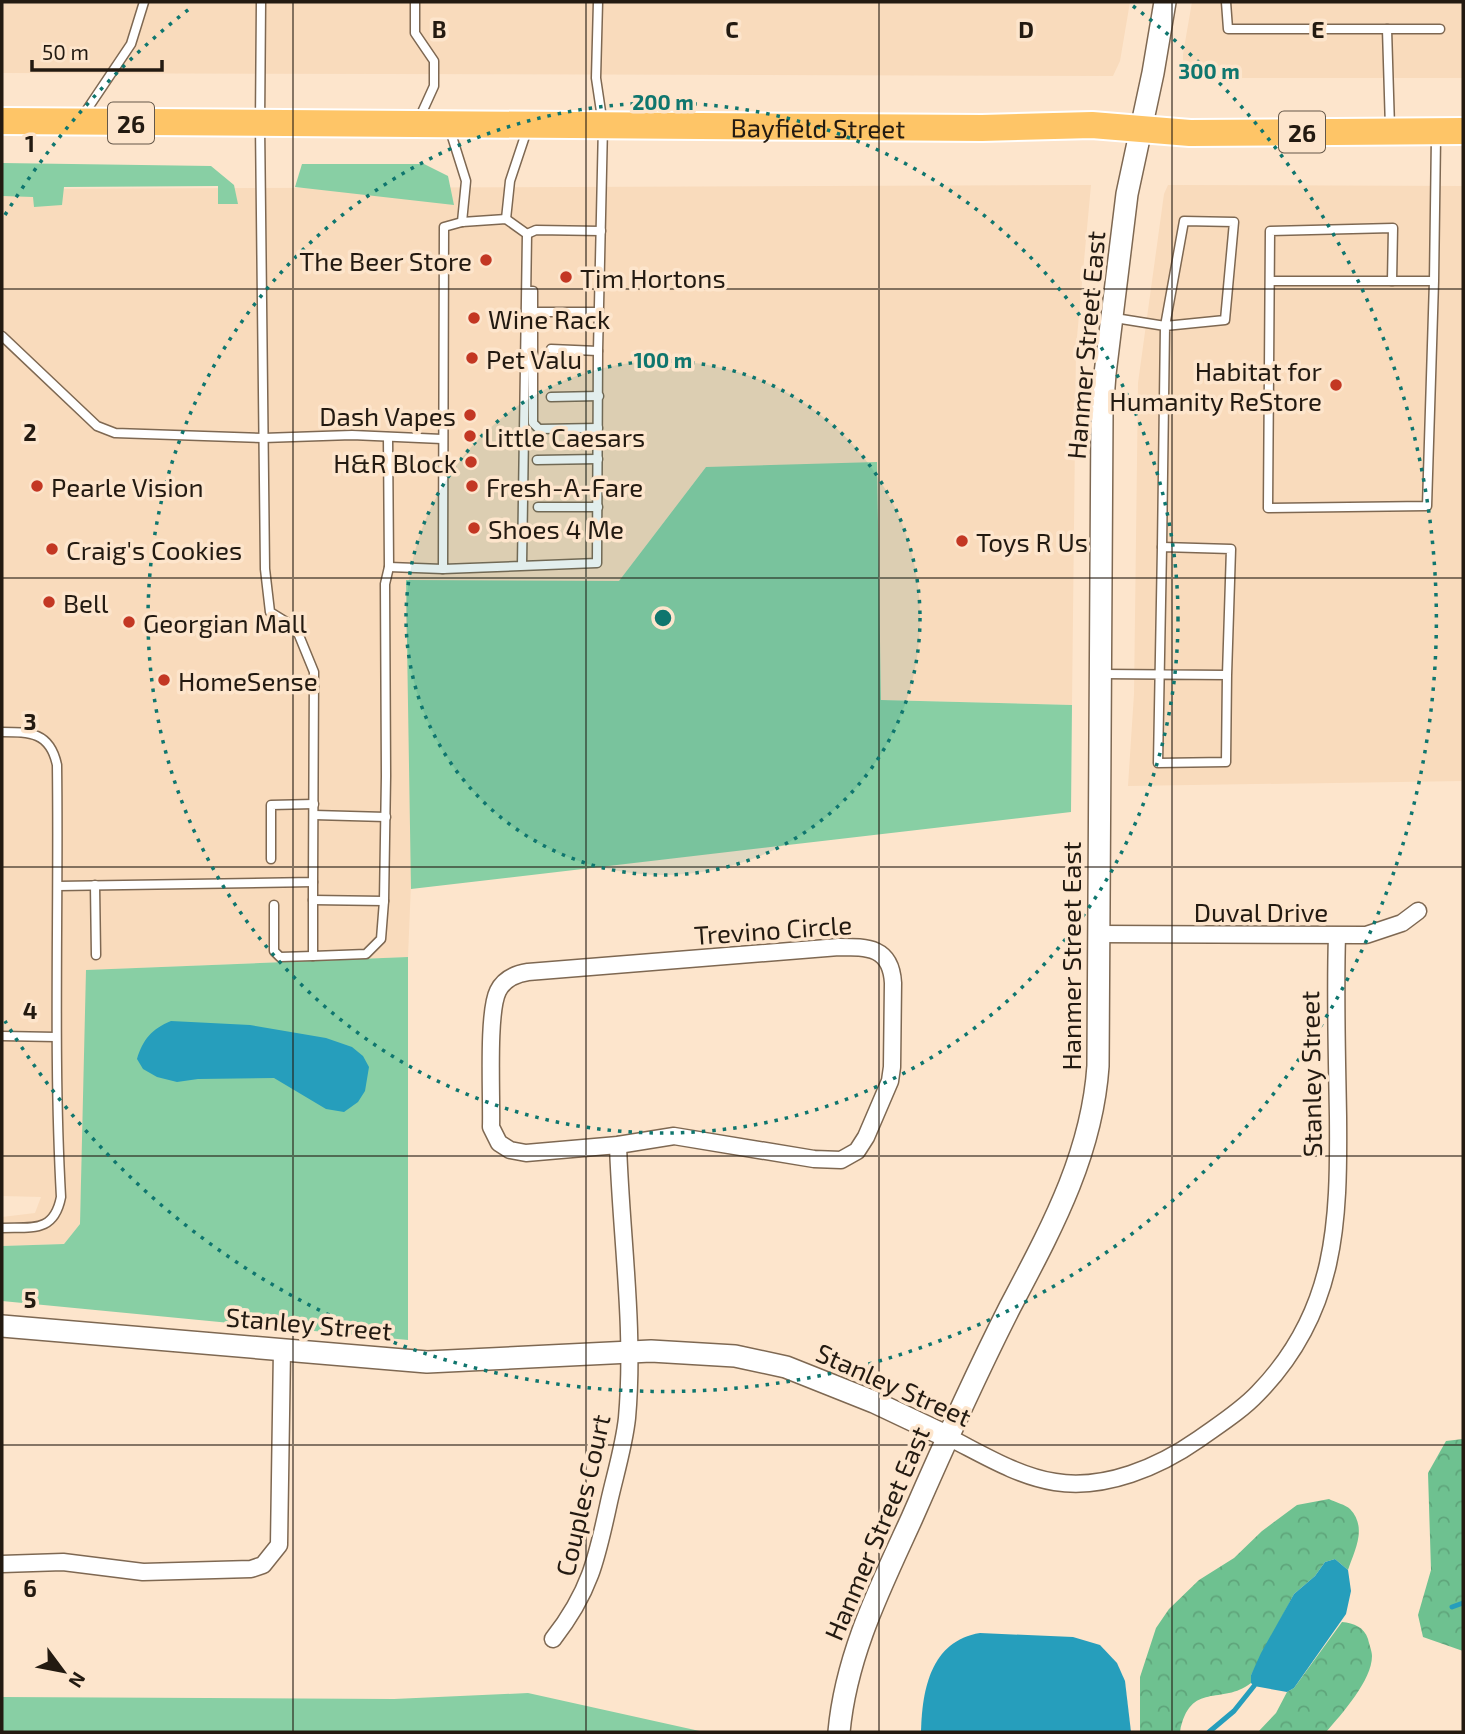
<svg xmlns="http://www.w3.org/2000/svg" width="1465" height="1734" font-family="'Exo 2',sans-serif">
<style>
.built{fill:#f9dbbc}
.green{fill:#88cfa4}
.forest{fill:url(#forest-crowns)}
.water{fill:#269ebc}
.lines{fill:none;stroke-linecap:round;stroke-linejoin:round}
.stream{stroke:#269ebc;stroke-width:5}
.service-casing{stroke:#7e6852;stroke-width:11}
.minor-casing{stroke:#7e6852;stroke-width:19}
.tertiary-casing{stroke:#7e6852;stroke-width:24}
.primary-casing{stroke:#fff;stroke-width:30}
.service{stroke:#fff;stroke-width:8}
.minor{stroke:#fff;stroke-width:16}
.tertiary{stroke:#fff;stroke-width:21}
.primary{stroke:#fec567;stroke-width:26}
.grid{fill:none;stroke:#231a11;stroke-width:2;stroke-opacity:0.55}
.ring{fill:none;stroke:#0f766e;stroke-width:3.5;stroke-dasharray:3.5 7}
.poi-dot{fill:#c33723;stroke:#fde5cc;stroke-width:2.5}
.labels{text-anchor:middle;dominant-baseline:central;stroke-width:7;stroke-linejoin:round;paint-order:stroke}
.shield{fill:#fde5cc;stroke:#645749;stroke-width:2}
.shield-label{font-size:24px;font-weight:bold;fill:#231a11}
.street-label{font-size:26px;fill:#231a11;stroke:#fde5cc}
.poi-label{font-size:26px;fill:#231a11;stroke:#fde5cc;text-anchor:start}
.grid-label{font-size:23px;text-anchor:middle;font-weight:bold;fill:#231a11;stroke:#fde5cc;stroke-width:7;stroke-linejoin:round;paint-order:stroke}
.centre{fill:#0f766e;stroke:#fde5cc;stroke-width:3.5}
.ring-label{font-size:21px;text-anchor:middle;font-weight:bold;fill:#0f766e;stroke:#fde5cc;stroke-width:7;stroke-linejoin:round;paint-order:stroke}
</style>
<defs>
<pattern id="forest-crowns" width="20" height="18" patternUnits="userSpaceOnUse" patternTransform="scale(1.75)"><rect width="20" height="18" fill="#6ec190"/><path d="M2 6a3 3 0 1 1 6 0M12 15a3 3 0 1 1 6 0" fill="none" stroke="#5fa57b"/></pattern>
</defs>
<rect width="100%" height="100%" fill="#fde5cc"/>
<g class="built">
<path d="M2,2H1130L1120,61L1113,76L2,73Z"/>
<path d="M1192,2H1463V78H1188L1183,67V54Z"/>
<path d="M1091,185L1076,348L1072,705L881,700L877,463L706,467L619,581L423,593L408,957L87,970L80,1224L64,1244L2,1246V1217L35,1213L41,1197L2,1196V189Z"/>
<path d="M1168,185L1463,186V781L1128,786L1134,694L1138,383L1164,194Z"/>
</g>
<g class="green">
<path d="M2,163L211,166L234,185L238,204H218V186L64,187L62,205L34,207L33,197L2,196Z"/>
<path d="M302,164H424L448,176L454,205L295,187Z"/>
<path d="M877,462L881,700L1072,705L1071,812L411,889L406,580L619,581L706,467Z"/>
<path d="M408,957V1340L2,1301V1246L64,1244L80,1224L86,970Z"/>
<path d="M528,1693L704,1732H2V1697L394,1699Z"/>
</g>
<g class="forest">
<path d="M1463,1439V1651L1423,1637L1418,1615L1431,1570L1428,1473L1446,1441Z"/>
<path d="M1329,1499C1335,1502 1346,1505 1350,1509C1368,1528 1354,1551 1348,1570L1335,1559L1325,1562L1315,1576L1294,1594L1251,1675V1683C1222,1706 1190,1680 1180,1732H1140V1677L1156,1628L1169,1609L1199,1580L1234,1558L1262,1531L1297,1505Z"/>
<path d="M1342,1622C1354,1623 1364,1627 1368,1639C1369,1644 1372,1651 1372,1656C1372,1680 1342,1714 1326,1732H1258L1276,1713L1287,1692L1294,1688Z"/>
</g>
<g class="water">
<path d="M171,1021L250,1025L326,1038L352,1047L363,1056L369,1067L365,1091L358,1102L344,1112L326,1109L274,1078L198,1079L177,1082L157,1077L143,1069L137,1059C143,1039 152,1029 171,1021Z"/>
<path d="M1335,1559L1348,1570L1351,1591L1346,1614L1294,1688L1287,1692L1254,1686L1251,1683V1675L1261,1653L1294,1594L1315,1576L1325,1562Z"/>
<path d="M980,1633L1073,1637L1100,1645L1117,1663L1125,1681L1131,1732H921C922,1689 931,1641 980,1633Z"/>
</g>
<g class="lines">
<g class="stream">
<path d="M1452,1607L1463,1603"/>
<path d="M1209,1732L1234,1711L1254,1686"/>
</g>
<g class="service-casing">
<g id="service">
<path d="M415,2V33L434,61V86L419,119"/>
<path d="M1226,2L1228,29H1440"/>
<path d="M1387,29L1390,128"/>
<path d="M82,117L131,44L144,2"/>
<path d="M449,127L466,181L462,222"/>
<path d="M506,219L510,181L527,130"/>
<path d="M527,234L536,230L601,231"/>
<path d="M1271,281H1392"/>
<path d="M1434,281H1392L1393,228L1270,231L1268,508L1427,506L1434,281L1436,137"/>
<path d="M527,291H533V423L539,429L598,428"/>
<path d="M533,312H599"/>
<path d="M1115,318L1165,326L1225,320L1234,222L1184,221L1165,326L1162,547"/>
<path d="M2,336L97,426L115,433L263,438L352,435L442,439"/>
<path d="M551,349L598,351"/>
<path d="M551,397L599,396"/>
<path d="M537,460L598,459"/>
<path d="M538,507H598"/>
<path d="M522,565L527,234L506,219L462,222L444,227L443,569L597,563L598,351L603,125L596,78L598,2"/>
<path d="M389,567L443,569"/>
<path d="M1102,674L1227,675L1226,762L1158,763L1162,547L1231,549L1227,675"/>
<path d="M2,732C30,732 50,732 57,765C59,909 53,1053 61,1197C54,1233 32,1227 2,1228"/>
<path d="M314,815L386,817"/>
<path d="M271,859V805L314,804"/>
<path d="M313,882V956L366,954L381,939L384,901L386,776L385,584L389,567L388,437"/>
<path d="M95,885L96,955"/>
<path d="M58,886L313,882L314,672L296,628L270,612L265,569L260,124L261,2"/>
<path d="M313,900L384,901"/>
<path d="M274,905V951L280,957L313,956"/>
<path d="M2,1036L56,1037"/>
</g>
</g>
<g class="minor-casing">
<g id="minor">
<path d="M1098,934L1366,935L1402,923L1418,911"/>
<path d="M839,947C868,947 891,947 893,983L892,1067L890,1081L866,1137L857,1151L841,1160L814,1159L674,1136L618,1145L526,1153L510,1150L499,1143L491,1127C492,1098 487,1013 498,991C504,979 515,974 528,972Z"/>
<path d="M948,1437C982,1454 1017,1476 1055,1482C1105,1490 1159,1467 1199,1439C1220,1424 1241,1411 1258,1393C1337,1312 1339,1222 1338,1116C1337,1056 1335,996 1337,936"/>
<path d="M2,1564L63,1562L143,1572L251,1569L263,1565L279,1545L282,1349"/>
<path d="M553,1639C590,1592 597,1558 609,1502C615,1475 624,1446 627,1418C635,1328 621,1236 618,1145"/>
</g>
</g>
<g class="tertiary-casing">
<g id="tertiary">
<path d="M2,1326L427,1362L651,1351L735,1356L786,1367L874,1402L948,1437"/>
<path d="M839,1732C846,1655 880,1588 912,1518C943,1447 975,1376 1010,1307C1051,1229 1092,1155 1098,1066L1102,413L1105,374L1127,194L1153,73L1165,2"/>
</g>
</g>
<g class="primary-casing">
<g id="primary">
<path id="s1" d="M2,121L982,128L1092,125L1190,133L1463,131"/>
</g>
</g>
<use href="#service" class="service"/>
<use href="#minor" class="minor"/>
<use href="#tertiary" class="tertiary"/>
<use href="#primary" class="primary"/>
</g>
<path class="grid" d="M293,2V1732M586,2V1732M879,2V1732M1172,2V1732M2,289H1463M2,578H1463M2,867H1463M2,1156H1463M2,1445H1463"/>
<circle cx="663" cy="618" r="257" fill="#0f766e" fill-opacity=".12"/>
<g class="ring">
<circle cx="663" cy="618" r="257"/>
<circle cx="663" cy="618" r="515"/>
<path d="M5 215A772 772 0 0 1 193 6M1133 6A772 772 0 1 1 5 1021"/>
</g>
<g class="poi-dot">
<circle cx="486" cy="260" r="7"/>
<circle cx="566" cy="277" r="7"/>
<circle cx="474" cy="318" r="7"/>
<circle cx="472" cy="358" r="7"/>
<circle cx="1336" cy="385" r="7"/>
<circle cx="470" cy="415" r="7"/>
<circle cx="470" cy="436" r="7"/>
<circle cx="471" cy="462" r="7"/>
<circle cx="37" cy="486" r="7"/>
<circle cx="472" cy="486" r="7"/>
<circle cx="474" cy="528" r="7"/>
<circle cx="962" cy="541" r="7"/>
<circle cx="52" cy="549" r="7"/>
<circle cx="49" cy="602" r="7"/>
<circle cx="129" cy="622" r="7"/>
<circle cx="164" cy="680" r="7"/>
</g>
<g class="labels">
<g class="shield">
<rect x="108" y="102.5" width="46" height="41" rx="5"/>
<rect x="1279" y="111.5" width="46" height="41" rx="5"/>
</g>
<g class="shield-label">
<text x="131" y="123">26</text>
<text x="1302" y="132">26</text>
</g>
<g class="street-label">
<text stroke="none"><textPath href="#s1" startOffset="816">Bayfield Street</textPath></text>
<text transform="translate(1085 345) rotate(-85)">Hanmer Street East</text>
<text x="1261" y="911">Duval Drive</text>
<text transform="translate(773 929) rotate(-4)">Trevino Circle</text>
<text transform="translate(1070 956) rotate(-90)">Hanmer Street East</text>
<text transform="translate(1310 1074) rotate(-91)">Stanley Street</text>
<text transform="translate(309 1323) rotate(5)">Stanley Street</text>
<text transform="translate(894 1384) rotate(24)">Stanley Street</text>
<text transform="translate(582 1495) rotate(-77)">Couples Court</text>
<text transform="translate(876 1533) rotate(-67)">Hanmer Street East</text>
</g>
<g class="poi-label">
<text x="472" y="260" text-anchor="end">The Beer Store</text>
<text x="580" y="277">Tim Hortons</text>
<text x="488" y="318">Wine Rack</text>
<text x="486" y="358">Pet Valu</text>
<text x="1322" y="370" text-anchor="end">Habitat for<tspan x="1322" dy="30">Humanity ReStore</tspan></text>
<text x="456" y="415" text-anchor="end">Dash Vapes</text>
<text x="484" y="436">Little Caesars</text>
<text x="457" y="462" text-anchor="end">H&amp;R Block</text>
<text x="51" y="486">Pearle Vision</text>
<text x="486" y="486">Fresh-A-Fare</text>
<text x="488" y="528">Shoes 4 Me</text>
<text x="976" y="541">Toys R Us</text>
<text x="66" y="549">Craig's Cookies</text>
<text x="63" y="602">Bell</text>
<text x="143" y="622">Georgian Mall</text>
<text x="178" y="680">HomeSense</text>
</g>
</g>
<g class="grid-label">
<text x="439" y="38">B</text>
<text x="732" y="38">C</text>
<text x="1026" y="38">D</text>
<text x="1318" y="38">E</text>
<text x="30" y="152">1</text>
<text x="30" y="441">2</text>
<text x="30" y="730">3</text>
<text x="30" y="1019">4</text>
<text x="30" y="1308">5</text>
<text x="30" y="1597">6</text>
</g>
<circle cx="663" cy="618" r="10" class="centre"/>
<g class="ring-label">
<text x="1209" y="79">300 m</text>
<text x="663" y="110">200 m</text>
<text x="663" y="368">100 m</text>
</g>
<rect width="1465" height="1734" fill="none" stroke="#231a11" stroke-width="7"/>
<g transform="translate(63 1671) rotate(122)" stroke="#fde5cc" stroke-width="5" paint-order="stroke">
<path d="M0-5L12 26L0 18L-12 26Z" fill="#231a11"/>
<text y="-10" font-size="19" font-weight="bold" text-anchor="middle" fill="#231a11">N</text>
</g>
<path d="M32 60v10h130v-10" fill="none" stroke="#231a11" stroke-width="3.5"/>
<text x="42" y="60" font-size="21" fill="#231a11" stroke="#fde5cc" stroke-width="5" paint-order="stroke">50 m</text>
</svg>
